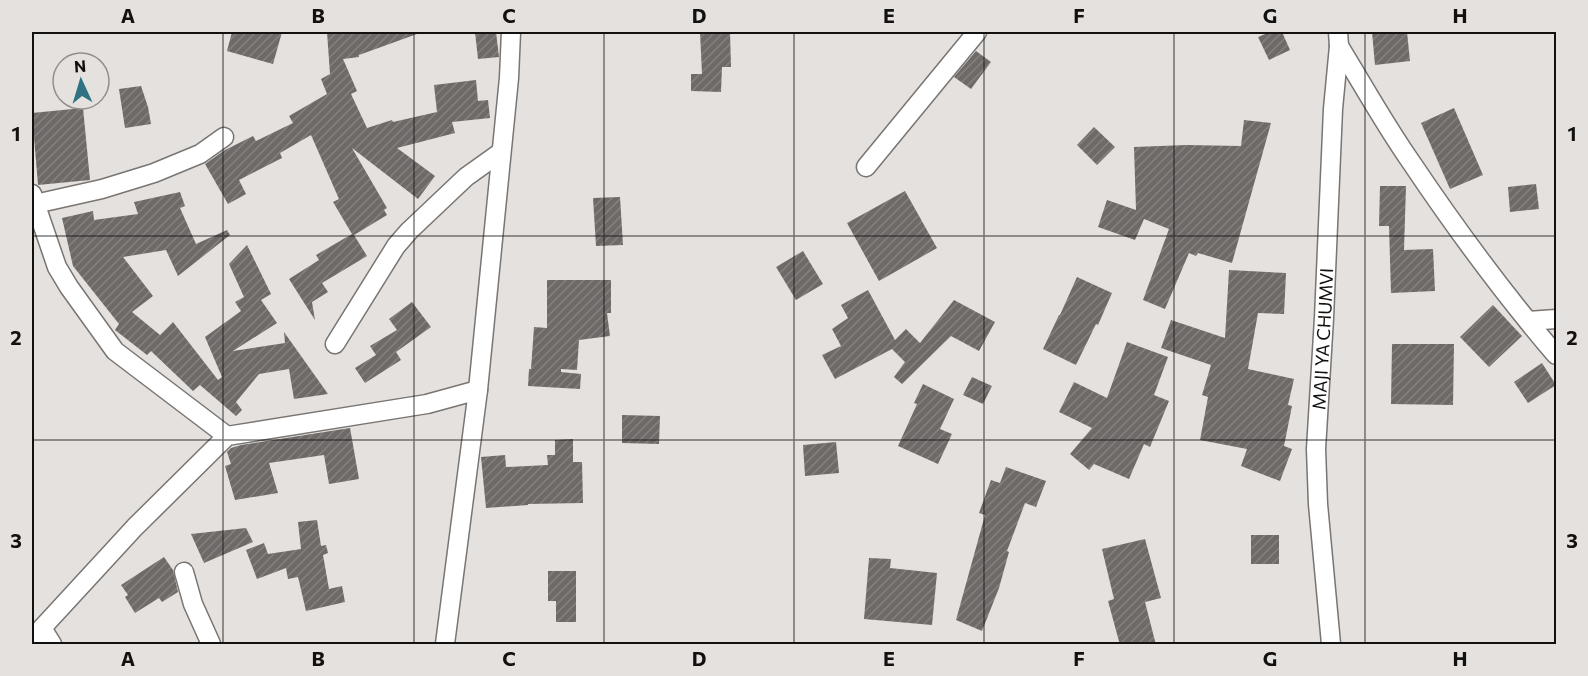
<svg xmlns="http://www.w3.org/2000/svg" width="1588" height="676" font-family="Commissioner,sans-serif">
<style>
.building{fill:url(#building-hatch)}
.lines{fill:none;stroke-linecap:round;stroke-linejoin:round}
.street-casing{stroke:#787572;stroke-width:21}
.street{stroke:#fff;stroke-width:18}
.grid{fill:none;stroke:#121110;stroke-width:1.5;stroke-opacity:0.55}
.labels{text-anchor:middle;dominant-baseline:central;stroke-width:6;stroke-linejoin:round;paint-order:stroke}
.street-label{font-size:18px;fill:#121110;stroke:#e5e1de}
.neatline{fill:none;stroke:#121110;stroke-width:2}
.grid-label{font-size:20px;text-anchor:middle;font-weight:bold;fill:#121110}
</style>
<defs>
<pattern id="building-hatch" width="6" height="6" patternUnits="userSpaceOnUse" patternTransform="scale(1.5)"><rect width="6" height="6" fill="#6e6a68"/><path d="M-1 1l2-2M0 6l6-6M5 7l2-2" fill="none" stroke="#848180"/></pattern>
</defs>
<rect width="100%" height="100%" fill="#e5e1de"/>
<g class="building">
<path d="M232,32H282L273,64L227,51Z"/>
<path d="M327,32H416L417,34L359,55V57L343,59L357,91L351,94L367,128L392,120L393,122L437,112L434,85L476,80L478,101L488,100L490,118L452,122L455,133L397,148L435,176L418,199L352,148L387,208L384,210L387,215L354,235L367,256L322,283L328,292L312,302L315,320L289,279L319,260L316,255L352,234L333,202L339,199L311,135L280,153L282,158L239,180L246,194L228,204L205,164L225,150L253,136L256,141L293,123L289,116L327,94L321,79L330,74Z"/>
<path d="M475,32H496L499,57L478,59Z"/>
<path d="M700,32H730L731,67H722L721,92L691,91V74H702Z"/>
<path d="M1270,32H1282L1290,50L1269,60L1258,37Z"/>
<path d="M1372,32H1407L1410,61L1375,65Z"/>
<path d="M976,51L991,62L971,89L954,77Z"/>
<path d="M141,86L148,107L151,124L125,128L119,89Z"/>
<path d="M83,108L90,180L38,185L32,113Z"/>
<path d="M1454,108L1483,175L1450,189L1421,123Z"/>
<path d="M1244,120L1271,123L1232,263L1198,253L1196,256L1189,253L1165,309L1143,300L1169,229L1144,219L1135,240L1098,227L1107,200L1136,210L1134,147L1186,145L1241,146Z"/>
<path d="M1094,127L1115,147L1097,165L1077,145Z"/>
<path d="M1536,184L1539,209L1510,212L1508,187Z"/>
<path d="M1380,186H1406L1404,250L1433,249L1435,291L1391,293L1389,226H1379Z"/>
<path d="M905,191L937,248L879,281L847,223Z"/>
<path d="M180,192L185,206L180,208L196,244L227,230L230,235L178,276L166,250L123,257L153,296L132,312L160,335L173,322L218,380L222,377L205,337L241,311L235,302L244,297L229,264L247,245L271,294L261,300L277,323L233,351L285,343L284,332L328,394L294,399L289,369L259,374L236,402L242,410L236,416L200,385L193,391L151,351L147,355L115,330L119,324L73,266L62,218L93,211L94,220L138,214L134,202Z"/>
<path d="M620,197L623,245L596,246L593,198Z"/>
<path d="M803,251L823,284L796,300L776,267Z"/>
<path d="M1229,270L1286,273L1284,314L1258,313L1248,369L1294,379L1288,405L1292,406L1284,446L1292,449L1280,481L1241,466L1247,449L1200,440L1208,397L1202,395L1211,365L1161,348L1171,320L1225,338Z"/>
<path d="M1077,277L1112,293L1098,325L1096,324L1076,365L1043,349L1059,315H1060Z"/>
<path d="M547,280H611V313H607L610,336L579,340L577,370L561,369V372L581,374L580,389L528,386L529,369H531L534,327L547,328Z"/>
<path d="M868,290L895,340L906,329L920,343L954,300L995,322L979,351L951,336L902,384L894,377L905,362L892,349L835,379L822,355L841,346L832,329L848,318L841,305Z"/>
<path d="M412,302L431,327L396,352L401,360L365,383L355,368L376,355L370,346L397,330L389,319Z"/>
<path d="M1493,305L1522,336L1489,367L1460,337Z"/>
<path d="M1127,342L1168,357L1154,395L1169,401L1150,447L1144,444L1129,479L1094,464L1089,470L1070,454L1092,428L1059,412L1074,382L1107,398Z"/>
<path d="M1392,344H1454L1453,405L1391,404Z"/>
<path d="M1542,363L1556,385L1528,403L1514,382Z"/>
<path d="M972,377L992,386L983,404L963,395Z"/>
<path d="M923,384L954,399L940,429L952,434L938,464L898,446L917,404L914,403Z"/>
<path d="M622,415L660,416L659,444L622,443Z"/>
<path d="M350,428L359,479L329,484L324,455L269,463L278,493L235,500L225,466L231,464L227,452L231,448L241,445Z"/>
<path d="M573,439V462H582L583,503L528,504V505L486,508L481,457L505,455L506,467L548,465L547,455H555V440Z"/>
<path d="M836,442L839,473L805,476L803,445Z"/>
<path d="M1006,467L1046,481L1036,507L1025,503L1007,551L1009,552L999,588L982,631L956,620L985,515L979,513L991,480L1000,483Z"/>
<path d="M317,520L321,546L326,545L328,553L323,555L329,589L342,586L345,602L306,611L298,577L288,579L286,568L257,579L246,550L264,543L268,554L301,549L298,522Z"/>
<path d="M246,528L253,542L204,563L191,534Z"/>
<rect x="1251" y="535" width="28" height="29"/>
<path d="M1145,539L1161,598L1145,602L1156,645H1120L1108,601L1114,599L1102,549Z"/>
<path d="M164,557L173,570L178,592L162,602L159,598L135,613L125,597L128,595L121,585Z"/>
<path d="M869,558L891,559L890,568L937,573L932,625L864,619Z"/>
<path d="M548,571H576V622H556V601H548Z"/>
</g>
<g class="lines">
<g class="street-casing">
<g id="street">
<path d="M1339,46C1363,85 1385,125 1411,162C1456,229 1504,294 1556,355"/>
<path d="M866,167L977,32"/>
<path d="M32,194L57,267L69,287L115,351L227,436"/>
<path d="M35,204L102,189L154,173L200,154L224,137"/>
<path d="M1528,321L1556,319"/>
<path d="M335,344L396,246L409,231L466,177L501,152"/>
<path d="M184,572L193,604L211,644"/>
<path d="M32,644L42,628"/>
<path d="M52,644L42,628L135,527L227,436L427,404L478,390"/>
<path d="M445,644L478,390L509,78L511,32"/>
<path id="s1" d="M1331,644L1318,504L1316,449L1324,318L1333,109L1339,46L1338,32"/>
</g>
</g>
<use href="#street" class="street"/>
</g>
<path class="grid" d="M223,32V644M414,32V644M604,32V644M794,32V644M984,32V644M1174,32V644M1365,32V644M32,236H1556M32,440H1556"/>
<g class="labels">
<g class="street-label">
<text stroke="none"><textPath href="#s1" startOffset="306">MAJI YA CHUMVI</textPath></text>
</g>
</g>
<rect width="1588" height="676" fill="none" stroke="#e5e1de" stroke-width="66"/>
<g transform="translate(81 81) rotate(356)"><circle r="28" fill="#e5e1de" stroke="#918e8c" stroke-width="1.5"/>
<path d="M0-4.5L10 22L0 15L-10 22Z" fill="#2f7283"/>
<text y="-9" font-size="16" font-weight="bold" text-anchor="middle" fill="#121110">N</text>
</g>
<rect x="33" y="33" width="1522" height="610" class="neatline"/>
<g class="grid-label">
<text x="128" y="23">A</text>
<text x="318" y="23">B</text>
<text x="509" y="23">C</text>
<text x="699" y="23">D</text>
<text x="889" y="23">E</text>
<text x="1079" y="23">F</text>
<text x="1270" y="23">G</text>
<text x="1460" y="23">H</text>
<text x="16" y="141">1</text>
<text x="1572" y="141">1</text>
<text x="16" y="345">2</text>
<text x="1572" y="345">2</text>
<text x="16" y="548">3</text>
<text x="1572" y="548">3</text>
<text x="128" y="666">A</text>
<text x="318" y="666">B</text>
<text x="509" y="666">C</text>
<text x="699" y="666">D</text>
<text x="889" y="666">E</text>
<text x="1079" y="666">F</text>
<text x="1270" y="666">G</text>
<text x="1460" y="666">H</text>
</g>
</svg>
